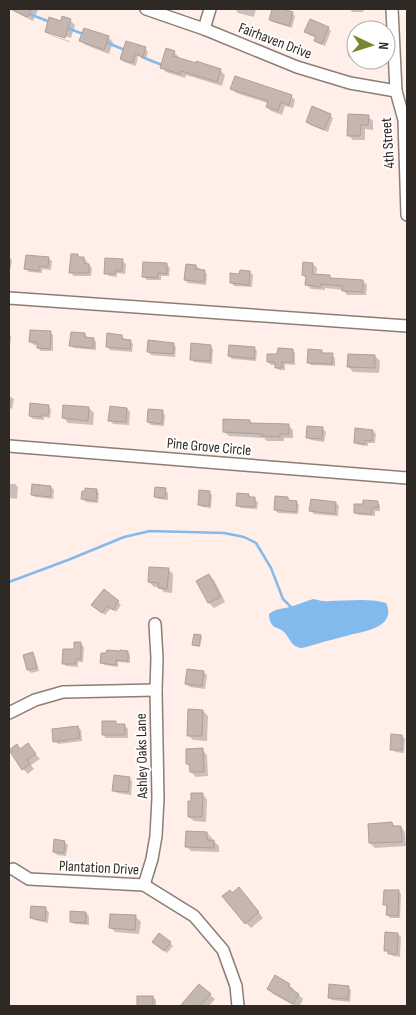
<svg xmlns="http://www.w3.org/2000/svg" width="416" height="1015" font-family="'Sofia Sans Condensed',sans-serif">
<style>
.water{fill:#82baee}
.shadow{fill:#0003}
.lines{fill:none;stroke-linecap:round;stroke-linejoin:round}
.stream{stroke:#82baee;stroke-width:2.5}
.building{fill:#c5b6af;stroke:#ae9f99}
.minor-casing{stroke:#8c7d77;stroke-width:14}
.minor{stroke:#fff;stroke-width:11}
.labels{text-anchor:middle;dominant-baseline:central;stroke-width:4;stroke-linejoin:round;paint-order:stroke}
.street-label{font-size:15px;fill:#2f2926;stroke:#fff}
</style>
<rect width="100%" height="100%" fill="#ffefe8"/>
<path class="water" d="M313,599C319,600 324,602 329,601C348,601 368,598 386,603C397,625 368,631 353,634C346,636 338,638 331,640C325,641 305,648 301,648C292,647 290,639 285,633C278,625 270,631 269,614C276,608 284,609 293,606C300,604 306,601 313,599Z"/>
<g class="shadow">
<path d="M9,9H36L38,10L33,21Z"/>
<path d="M235,9H256L254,17L238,13Z"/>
<path d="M273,9L292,13L295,16L292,28L273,22L270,19Z"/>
<path d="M350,9H364L363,12H352Z"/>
<path d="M70,20L75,25L71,38L50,32V35L70,41V42L51,36L46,31Z"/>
<path d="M328,28L331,31L325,46L318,43L315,40L316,38L309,35L306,32Z"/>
<path d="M108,37L113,42L109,54L86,45L81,41Z"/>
<path d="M145,48L148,52L146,59L138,56L136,66L124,62L121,59Z"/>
<path d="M174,52L179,57L178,59L220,70L225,75L222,86L186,75L185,78L166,72L162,67Z"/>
<path d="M232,89L291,96L295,100L293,108L285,106L282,115L271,111L267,107L268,103L236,93Z"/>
<path d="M330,115L333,118L328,132L310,125L307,122Z"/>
<path d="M368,116L373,121V130L365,129V140H353L348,135Z"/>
<path d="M77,255L80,258H84L87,261V265H89L92,268L91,276H74L71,273Z"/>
<path d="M9,257L12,260L11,268L9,267Z"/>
<path d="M48,258L52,261L51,270L42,269V273L29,272L26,269Z"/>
<path d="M122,261L126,264L125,274L117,273V277L109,276L106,273Z"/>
<path d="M313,264L317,268L316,275L330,277L333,280L363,281L367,285L366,295H347L343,290L325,288V290L311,289L307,285V279L303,275Z"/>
<path d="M167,265L170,268L169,276H161V280H147L144,277Z"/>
<path d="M196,266L207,274L206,285L188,283L185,280Z"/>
<path d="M250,272L253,275L252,287L234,286L231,282Z"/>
<path d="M50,332L53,335V351H41L38,348V345H34L30,342Z"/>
<path d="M9,334L11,336L10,349H9Z"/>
<path d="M84,334L87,337L93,339L96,342V350L74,348L71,345Z"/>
<path d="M122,336L125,340L130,341L133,344L132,352L110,350L107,346Z"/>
<path d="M173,344L176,347L175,357L151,355L148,351Z"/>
<path d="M210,346L213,349L212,364L194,362L191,359Z"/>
<path d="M254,348L257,351L256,361L232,359L229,356Z"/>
<path d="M292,350L295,353V365L285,364V370H279L276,367V365H271L268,362L279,355Z"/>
<path d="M321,351L325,354L332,355L335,358V366L311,365L308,362Z"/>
<path d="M375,356L380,361L379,373L353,372L349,367Z"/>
<path d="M9,396L14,399L12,409L9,408Z"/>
<path d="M48,406L51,409L50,418L44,417V420L33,419L30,416Z"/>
<path d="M89,408L94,413L93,425L68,423L64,418Z"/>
<path d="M127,409L130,412L129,425L113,424L110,420Z"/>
<path d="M162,411L165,415L164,426L151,425L148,422Z"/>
<path d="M249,421L253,424L288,425L293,430V438H284V441H267L264,438L229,436L224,432Z"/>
<path d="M322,428L326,432L324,442L311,440L308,437Z"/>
<path d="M373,431L376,434L375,443H368V446L359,445L355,442Z"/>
<path d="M9,484H15L18,487L17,499L9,498Z"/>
<path d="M51,487L54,490L53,499L35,497L32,494Z"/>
<path d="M96,490L99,493L98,503L86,502L83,499Z"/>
<path d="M165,490L168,493V500L158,499L155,496Z"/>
<path d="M209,492L212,495L211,508L202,507L199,504Z"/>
<path d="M248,495L258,502L257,509L241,508L238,505Z"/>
<path d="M288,498L291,502H296L299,505L298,514L278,513L275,510Z"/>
<path d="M377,502L380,505V511H375V516L358,515L355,512Z"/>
<path d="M336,503L339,506L338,516L314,514L311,511Z"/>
<path d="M169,570L173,574L172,593L164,592L159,587H154L149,582Z"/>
<path d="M209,575L214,580L225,602L214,608L209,603L198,581Z"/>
<path d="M104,591L121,605L116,612L111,608L105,615L96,608Z"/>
<path d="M201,636L202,637L200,647L195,646L194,644Z"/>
<path d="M81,644L84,647L83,662H78V667L66,666L63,663Z"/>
<path d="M128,652L130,655V663L118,662V667L104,665L102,662L107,654Z"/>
<path d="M32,654L35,657L39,671L31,673L28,670Z"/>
<path d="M203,672L207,675L205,689L190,687L186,684Z"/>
<path d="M203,711L208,716L207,741L193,740L188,735Z"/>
<path d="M115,723L118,725L125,726L128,729V738H106L103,735Z"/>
<path d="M78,727L81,730L82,741L58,744L55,741Z"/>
<path d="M402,736L405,739L404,753L395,752L392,749Z"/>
<path d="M28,745L40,759L31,765L34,769L28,774L23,769L21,750Z"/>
<path d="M202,750L207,755L208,776L196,777L191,772V767L188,764Z"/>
<path d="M129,778L132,781L131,795L117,793L114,790Z"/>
<path d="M202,794L207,799L206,822L194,821L189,817Z"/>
<path d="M392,823L396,828L401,827L405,832L406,846L375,848L370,843Z"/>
<path d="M207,833L212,838L211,841H214L219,846V852L191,851L186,846Z"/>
<path d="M64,842L68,845L66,856L57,855L54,852Z"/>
<path d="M398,891L401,894L400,918H390L387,915L388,907L385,904Z"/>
<path d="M233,894H244L263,918L251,928L246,923Z"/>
<path d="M46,909L49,912L48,923L34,920L31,917Z"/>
<path d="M86,913L89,916V925L74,924L71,921Z"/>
<path d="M136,917L141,922L139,934L115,932L110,927Z"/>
<path d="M398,934L401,937L400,957L393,956L386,950Z"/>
<path d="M153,942L170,943L173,946L167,953Z"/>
<path d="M289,985L294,989L293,992L299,995L303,999L300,1006H295L273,994L268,989Z"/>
<path d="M348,987L351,990L350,1002L332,1000L329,997Z"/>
<path d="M210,995L215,999L209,1006H184L183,1005Z"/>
<path d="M139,997H153L156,1000V1006H138Z"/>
</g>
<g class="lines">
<g class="stream">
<path d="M27,13L50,22"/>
<path d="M65,27L83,34"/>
<path d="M105,42L125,50"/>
<path d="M142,57L162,65"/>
<path d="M9,582L68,560L124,537L150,531L224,533L244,537L256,543L271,568L283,599L291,607"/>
</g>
</g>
<g class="building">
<path d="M11,9H32L27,17Z"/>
<path d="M272,9H281L293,12L289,26L269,20Z"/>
<path d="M62,16L71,19L65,38L45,32L49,17L61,21Z"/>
<path d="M310,19L329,27L322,44L314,41L316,36L304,32Z"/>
<path d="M84,28L109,36L104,50L79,41Z"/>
<path d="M126,41L146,47L143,57L135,54L133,63L120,59Z"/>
<rect x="349" y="44" width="7" height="12"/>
<path d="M166,48L175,51L173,56L196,63V61L221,69L217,82L181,71L180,74L160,68Z"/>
<path d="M235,76L292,95L289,105L281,102L278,111L266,107L268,101L230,89Z"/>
<path d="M312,106L331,114L324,130L306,122Z"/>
<path d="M348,114L369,115L368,125H361L360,136H347Z"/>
<path d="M71,254H78V257H84V263L89,264V273H69Z"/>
<path d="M26,255L49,257L48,267L39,266V271L24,269Z"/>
<path d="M105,258L123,259L122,271H115V274H104Z"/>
<path d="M143,262L167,263V274L158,273V278L142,277Z"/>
<path d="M303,262L313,263L312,274L330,275V278L363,280V292L342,291V286L321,284V287L305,285L306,276L302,275Z"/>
<path d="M186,264L196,265V269L205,270L204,282L184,280Z"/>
<path d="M240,270L250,271L249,285L230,283V273L239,274Z"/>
<path d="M30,330L51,331L50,349L37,348V342H29Z"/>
<path d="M71,332L85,333V337L94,338L93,348L69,346Z"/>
<path d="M107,333L122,335V339L131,340L130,349L106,347Z"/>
<path d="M148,340L174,343L173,354L147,352Z"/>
<path d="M191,343L211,345L210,361L190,360Z"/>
<path d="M229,345L255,347L254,359L228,356Z"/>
<path d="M278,348L293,349V362H282V368H275V362H267V354H277Z"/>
<path d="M308,349L322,350V353H333L332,364L307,363Z"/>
<path d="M348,354L375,355V368L347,367Z"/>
<path d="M30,403L49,405L48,415H41V417L29,416Z"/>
<path d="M63,405L89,407L88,421L62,418Z"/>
<path d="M110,406L127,408L126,422L108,421Z"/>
<path d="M148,409L163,410L162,424L147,422Z"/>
<path d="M223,419L250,420V423L289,424V434H280V437L261,436V434L223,432Z"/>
<path d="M307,426L323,427L322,439L306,438Z"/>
<path d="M355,428L373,430L372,441L365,440V444L354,443Z"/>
<path d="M32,484L51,486L50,497L31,495Z"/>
<path d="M155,487L166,488L165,498L154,497Z"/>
<path d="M85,488L97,489L96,501L81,499L82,491H85Z"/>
<path d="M199,490L210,491L209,506L198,505Z"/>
<path d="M237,493L249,494V497H255V507L236,506Z"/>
<path d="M275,496L288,497V500L297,501L296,512L274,510Z"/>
<path d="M311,499L336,502L335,514L309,511Z"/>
<path d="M363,500L378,501V508H372V514L354,513V504H363Z"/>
<path d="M149,567L169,568L167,589L158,588V583L148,582Z"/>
<path d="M209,574L221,597L208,603L196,581Z"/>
<path d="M104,589L119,601L113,610L107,606L102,613L91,605Z"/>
<path d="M194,634L201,635L199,646L192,645Z"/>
<path d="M74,642H81V659H76L75,664H62L63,649H74Z"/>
<path d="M107,650L120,651V650L128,651V661L116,660V665L100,663L101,653H106Z"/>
<path d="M33,652L37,668L27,670L23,655Z"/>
<path d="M187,669L204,671L202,686L185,684Z"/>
<path d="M188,709L203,710L202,736H187Z"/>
<path d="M102,721H116V724H125V735H102Z"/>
<path d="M78,726L80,738L53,742L52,729Z"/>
<path d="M391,734L402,735V750H390Z"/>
<path d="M28,743L36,754L27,760L30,764L22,770L9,750L17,744L20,749Z"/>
<path d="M203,748L204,772H190L189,764H186V749Z"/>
<path d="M114,775L130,777L128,792L112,791Z"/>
<path d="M191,793H203L202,817H188V801H191Z"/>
<path d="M392,822L393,826H401L402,842L369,843L368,824Z"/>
<path d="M186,831L207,832V840H214V848L185,847Z"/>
<path d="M54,839L65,841L64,853L53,852Z"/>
<path d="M239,887L259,912L245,924L222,896L230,890L232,893Z"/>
<path d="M384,890H399L398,916L386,915L387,905H383Z"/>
<path d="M31,906L46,907L45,921L30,918Z"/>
<path d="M70,911L86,912V923L70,922Z"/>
<path d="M110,914L136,915L135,930L109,928Z"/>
<path d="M385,932L398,933L397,954H388V951H384Z"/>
<path d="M159,933L171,942L164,951L152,942Z"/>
<path d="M275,975L290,984L288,987L299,994L293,1004L267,989Z"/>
<path d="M199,984L211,994L200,1006H180Z"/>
<path d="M329,984L349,986L348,999L328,998Z"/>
<rect x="137" y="996" width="16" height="10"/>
</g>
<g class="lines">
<g class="minor-casing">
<g id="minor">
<path d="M146,9L204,29L297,67L350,83L396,91"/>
<path d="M392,9L396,91L404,120L407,215"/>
<path d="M204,29L210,9"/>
<path d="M9,298L407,326"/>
<path d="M9,446L407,478"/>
<path d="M9,713L35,700L63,692L156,690"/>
<path d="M13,869L29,879L144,885L194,916L223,950L236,986L238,1006"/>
<path d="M144,885L152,859L156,836L158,798L156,690L157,658L155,624"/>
</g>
</g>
<use href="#minor" class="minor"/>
</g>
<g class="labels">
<g class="street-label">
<text transform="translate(275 41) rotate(21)">Fairhaven Drive</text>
<text transform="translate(388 143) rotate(-94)">4th Street</text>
<text transform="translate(209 447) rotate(5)">Pine Grove Circle</text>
<text transform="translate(142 756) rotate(-91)">Ashley Oaks Lane</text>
<text transform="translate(99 868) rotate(3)">Plantation Drive</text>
</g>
</g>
<rect width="416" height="1015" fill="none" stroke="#2f2926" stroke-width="20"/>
<g transform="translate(371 45) rotate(94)"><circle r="24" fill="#ffffff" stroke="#aca9a8"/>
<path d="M0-4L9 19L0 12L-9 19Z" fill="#7a8431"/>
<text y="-8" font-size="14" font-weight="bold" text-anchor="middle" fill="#2f2926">N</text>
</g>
</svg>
